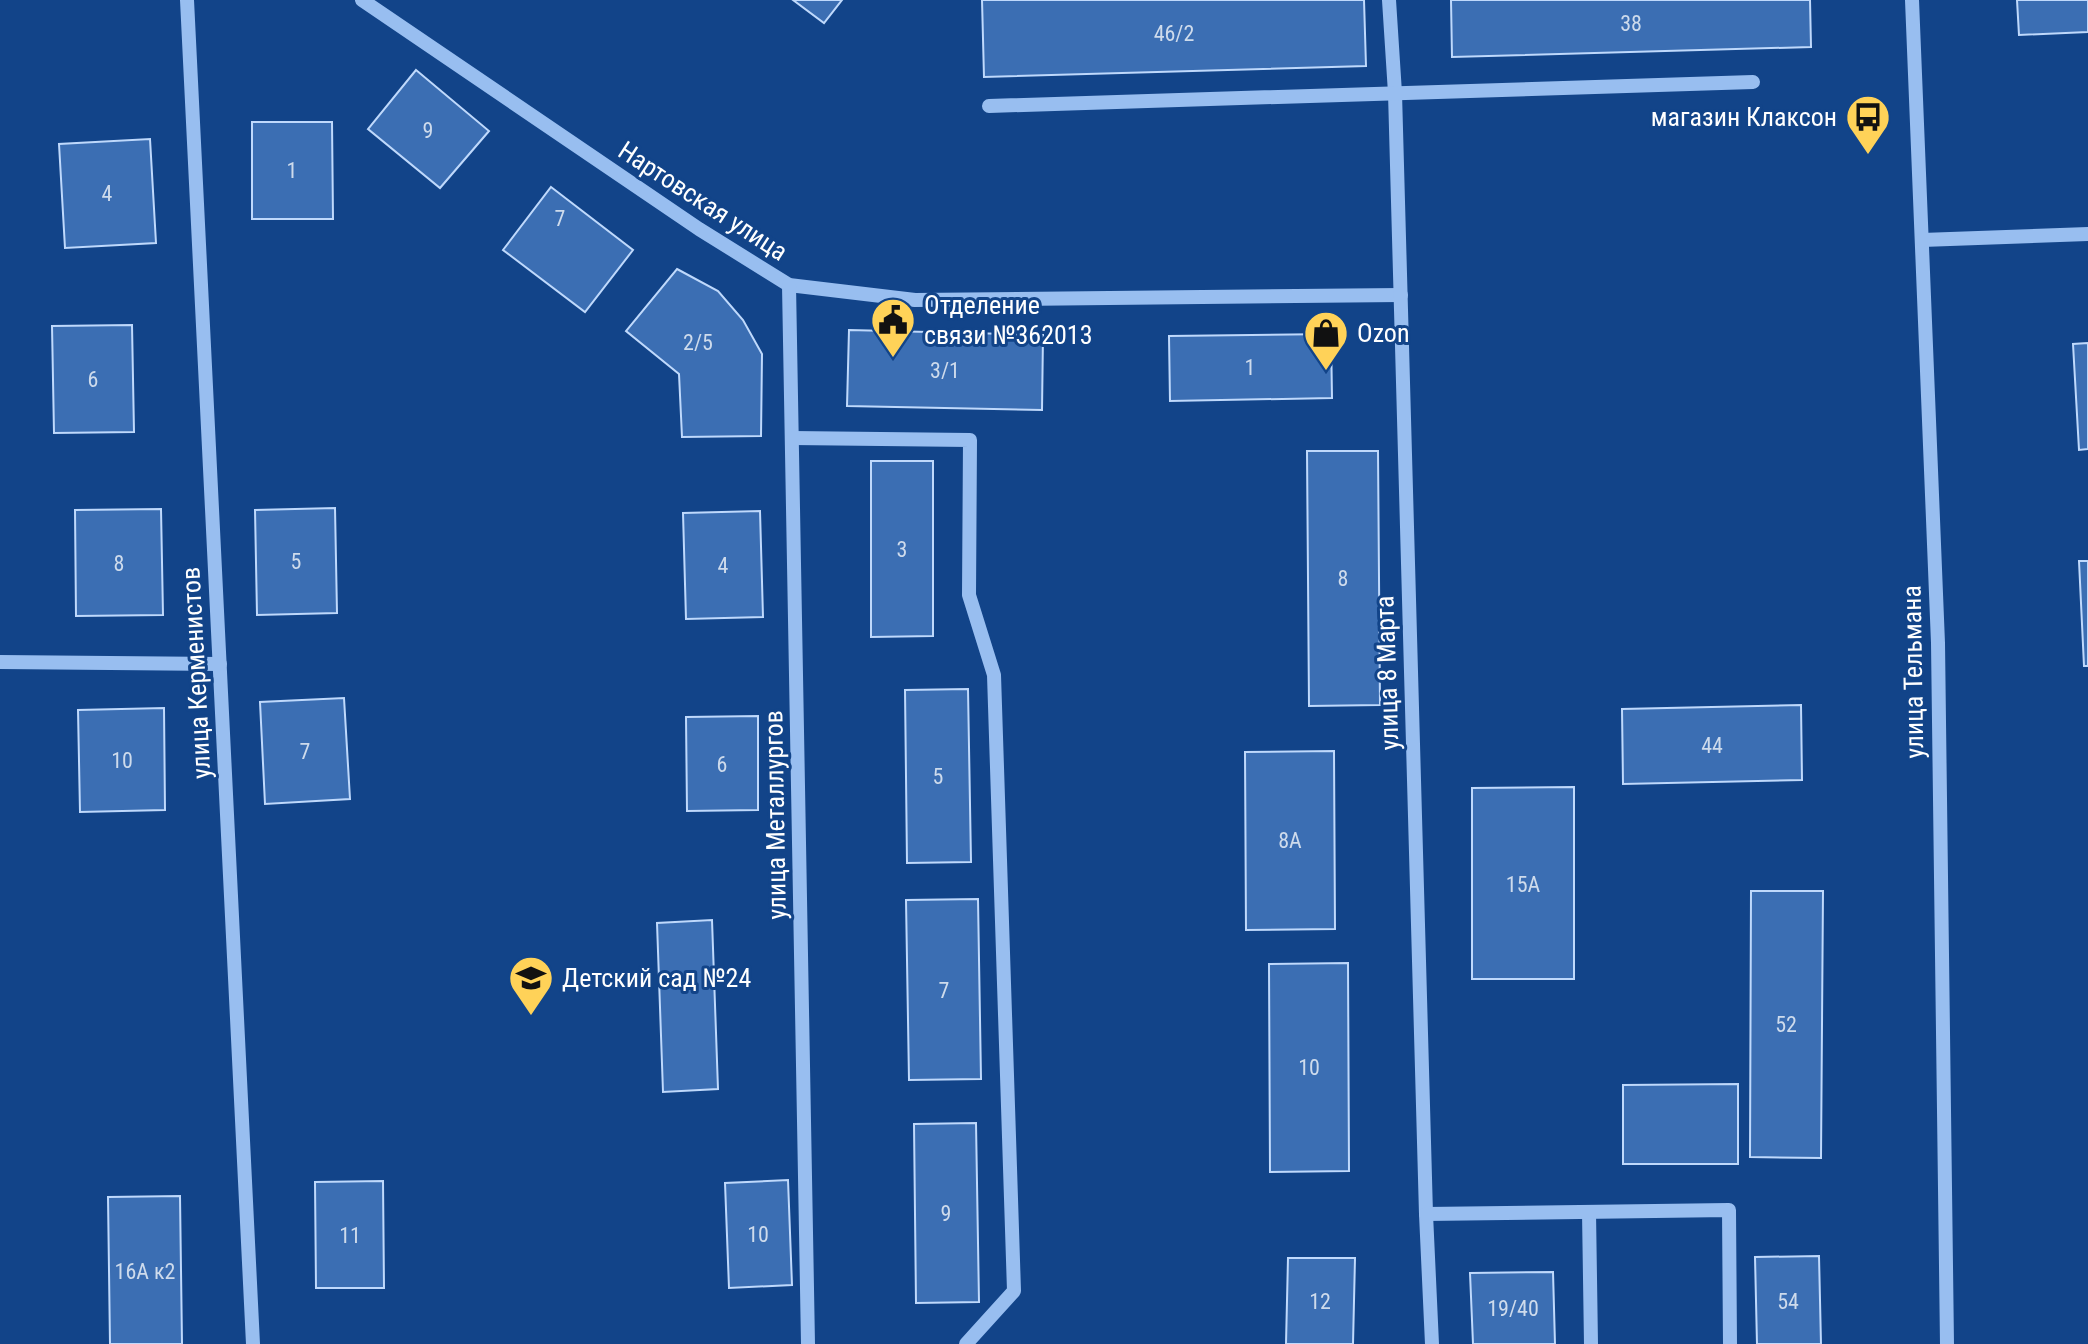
<svg xmlns="http://www.w3.org/2000/svg" width="2088" height="1344" font-family="'Roboto Condensed',sans-serif">
<style>
.building{fill:#3b6eb3;stroke:#bfd9fc;stroke-width:2}
.lines{fill:none;stroke-linecap:round;stroke-linejoin:round}
.minor{stroke:#98bef0;stroke-width:14}
.labels{text-anchor:middle;dominant-baseline:central;stroke-width:6;stroke-linejoin:round;paint-order:stroke}
.number-label{font-size:22px;fill:#cedbec}
.poi-label{font-size:26px;fill:#fff;stroke:#124489;text-anchor:start}
.street-label{font-size:26px;fill:#fff;stroke:#124489}
</style>
<rect width="100%" height="100%" fill="#124489"/>
<g class="building">
<path d="M793,0H842L824,23Z"/>
<path d="M982,0H1364L1366,66L984,77Z"/>
<path d="M1451,0H1810L1811,47L1452,57Z"/>
<path d="M2017,0H2088V32L2019,35Z"/>
<path d="M416,70L489,131L440,188L368,129Z"/>
<path d="M252,122H332L333,219H252Z"/>
<path d="M150,139L156,243L65,248L59,144Z"/>
<path d="M551,187L633,250L585,312L503,250Z"/>
<path d="M677,269L718,291L743,320L762,354L761,436L682,437L679,374L626,331Z"/>
<path d="M132,325L134,432L54,433L52,326Z"/>
<path d="M849,330L1043,335L1042,410L847,406Z"/>
<path d="M1331,334L1332,398L1170,401L1169,336Z"/>
<path d="M2088,343V449L2079,450L2073,344Z"/>
<path d="M1307,451H1378L1380,705L1309,706Z"/>
<path d="M871,461H933V636L871,637Z"/>
<path d="M335,508L337,613L257,615L255,510Z"/>
<path d="M161,509L163,615L76,616L75,510Z"/>
<path d="M760,511L763,617L686,619L683,513Z"/>
<path d="M2079,561H2088V666H2084Z"/>
<path d="M968,689L971,862L907,863L905,690Z"/>
<path d="M344,698L350,799L265,804L260,702Z"/>
<path d="M1801,705L1802,780L1623,784L1622,709Z"/>
<path d="M164,708L165,810L80,812L78,710Z"/>
<path d="M758,716V810L687,811L686,717Z"/>
<path d="M1334,751L1335,929L1246,930L1245,752Z"/>
<path d="M1574,787V979H1472V788Z"/>
<path d="M1751,891H1823L1821,1158L1750,1157Z"/>
<path d="M978,899L981,1079L909,1080L906,900Z"/>
<path d="M712,920L718,1089L663,1092L657,923Z"/>
<path d="M1348,963L1349,1171L1270,1172L1269,964Z"/>
<path d="M1738,1084V1164H1623V1085Z"/>
<path d="M976,1123L979,1302L916,1303L914,1124Z"/>
<path d="M788,1180L792,1285L729,1288L725,1183Z"/>
<path d="M383,1181L384,1288H316L315,1182Z"/>
<path d="M180,1196L182,1344H110L108,1197Z"/>
<path d="M1819,1256L1821,1344H1757L1755,1257Z"/>
<path d="M1288,1258H1355L1353,1344H1286Z"/>
<path d="M1553,1272L1555,1344H1473L1470,1273Z"/>
</g>
<g class="lines">
<g class="minor">
<path d="M187,0L253,1344"/>
<path d="M362,0L699,229L789,285L915,300L1401,295"/>
<path d="M1389,0L1395,93L1426,1214L1432,1344"/>
<path d="M1912,0L1938,643L1947,1344"/>
<path d="M989,106L1753,82"/>
<path d="M1922,240L2088,234"/>
<path d="M789,285L808,1344"/>
<path d="M792,438L970,440L969,595L994,675L1014,1291L966,1344"/>
<path d="M0,662L220,664"/>
<path d="M1589,1212L1591,1344"/>
<path d="M1426,1214L1729,1210L1730,1344"/>
</g>
</g>
<defs>
<g id="bus-pin" transform="scale(2.3)"><path d="M0 17L-7.5 6A9.5 9.5 0 1 1 7.5 6Z" fill="#ffd258" stroke="#124489"/><path d="M-5-6H5V4H4V6H2V4H-2V6H-4V4H-5ZM-3.5-4V0h7V-4ZM-3.5 1.2v1.5H-2V1.2ZM2 1.2v1.5H3.5V1.2Z" fill="#111"/></g>
<g id="civic-pin" transform="scale(2.3)"><path d="M0 17L-7.5 6A9.5 9.5 0 1 1 7.5 6Z" fill="#ffd258" stroke="#124489"/><path d="M-.6-6.5H3V-4.5H.6V-3L4-1V1h2V6H-6V1h2V-1L-.6-3ZM-1.2 2.5V6h2.4V2.5Z" fill="#111"/></g>
<g id="shop-pin" transform="scale(2.3)"><path d="M0 17L-7.5 6A9.5 9.5 0 1 1 7.5 6Z" fill="#ffd258" stroke="#124489"/><path d="M-5-2.5h2.3a2.7 3.5 0 0 1 5.4 0H5L5.5 6h-11ZM-1.5-2.5h3a1.5 2.3 0 0 0-3 0Z" fill="#111"/></g>
<g id="school-pin" transform="scale(2.3)"><path d="M0 17L-7.5 6A9.5 9.5 0 1 1 7.5 6Z" fill="#ffd258" stroke="#124489"/><path d="M0-5L7-2L0 1L-7-2ZM-4 1L0 2.5L4 1V4Q0 6-4 4Z" fill="#111"/></g>
</defs>
<g fill-rule="evenodd">
<use href="#bus-pin" x="1868" y="117"/>
<use href="#civic-pin" x="893" y="320"/>
<use href="#shop-pin" x="1326" y="333"/>
<use href="#school-pin" x="531" y="978"/>
</g>
<g class="labels">
<g class="number-label">
<text x="1631" y="23">38</text>
<text x="1174" y="33">46/2</text>
<text x="428" y="130">9</text>
<text x="292" y="170">1</text>
<text x="107" y="193">4</text>
<text x="560" y="218">7</text>
<text x="698" y="342">2/5</text>
<text x="1250" y="367">1</text>
<text x="945" y="370">3/1</text>
<text x="93" y="379">6</text>
<text x="902" y="549">3</text>
<text x="296" y="561">5</text>
<text x="119" y="563">8</text>
<text x="723" y="565">4</text>
<text x="1343" y="578">8</text>
<text x="1712" y="745">44</text>
<text x="305" y="751">7</text>
<text x="122" y="760">10</text>
<text x="722" y="764">6</text>
<text x="938" y="776">5</text>
<text x="1290" y="840">8А</text>
<text x="1523" y="884">15А</text>
<text x="944" y="990">7</text>
<text x="1786" y="1024">52</text>
<text x="1309" y="1067">10</text>
<text x="946" y="1213">9</text>
<text x="758" y="1234">10</text>
<text x="350" y="1235">11</text>
<text x="145" y="1271">16А к2</text>
<text x="1320" y="1301">12</text>
<text x="1788" y="1301">54</text>
<text x="1513" y="1308">19/40</text>
</g>
<g class="poi-label">
<text x="1837" y="117" text-anchor="end">магазин Клаксон</text>
<text x="924" y="305">Отделение<tspan x="924" dy="30">связи №362013</tspan></text>
<text x="1357" y="333">Ozon</text>
<text x="562" y="978">Детский сад №24</text>
</g>
<g class="street-label">
<text transform="translate(703 201) rotate(33)">Нартовская улица</text>
<text transform="translate(1913 672) rotate(-91)">улица Тельмана</text>
<text transform="translate(196 673) rotate(-93)">улица Керменистов</text>
<text transform="translate(1387 673) rotate(-92)">улица 8 Марта</text>
<text transform="translate(775 815) rotate(-91)">улица Металлургов</text>
</g>
</g>
</svg>
